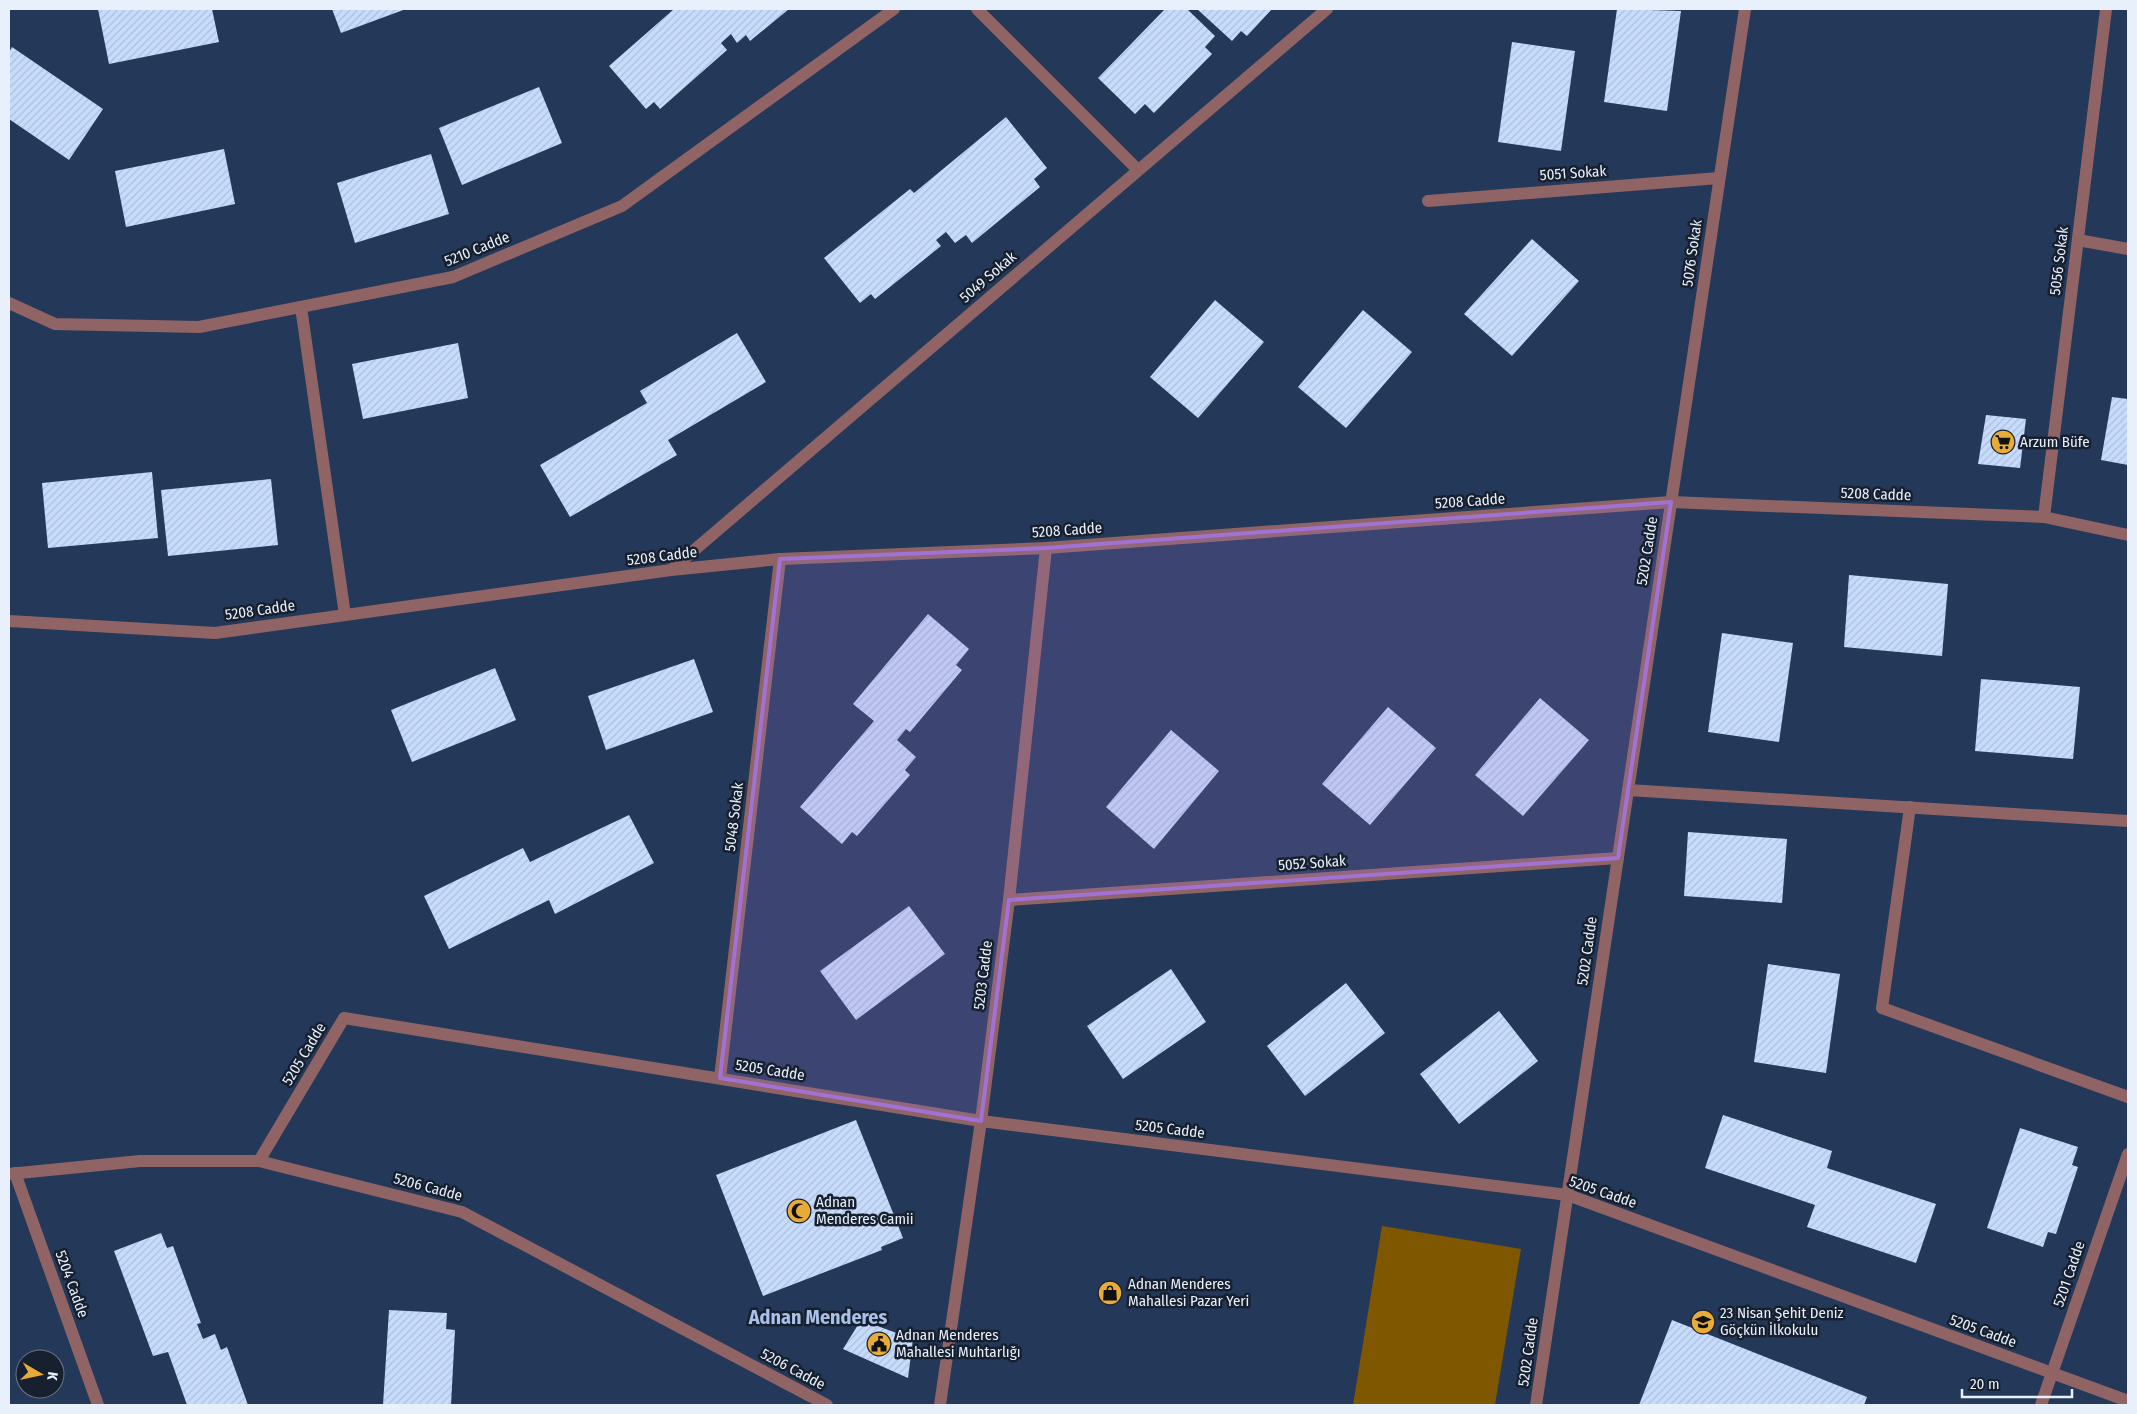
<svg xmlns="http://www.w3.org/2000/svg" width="2137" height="1414" font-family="'Fira Sans Condensed',sans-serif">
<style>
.green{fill:#7e5700}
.building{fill:url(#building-hatch)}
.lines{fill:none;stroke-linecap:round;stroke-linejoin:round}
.minor{stroke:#906464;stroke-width:12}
.marked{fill:#a171d4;fill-opacity:0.2;stroke:#a171d4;stroke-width:4;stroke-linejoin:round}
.labels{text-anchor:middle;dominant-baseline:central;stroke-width:5;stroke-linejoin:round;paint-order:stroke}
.street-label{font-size:15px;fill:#e8f0fc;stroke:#17202f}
.poi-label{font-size:15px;fill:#e8f0fc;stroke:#17202f;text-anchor:start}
.district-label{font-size:20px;font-weight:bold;fill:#a7c1e8;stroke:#17202f}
</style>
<defs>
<pattern id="building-hatch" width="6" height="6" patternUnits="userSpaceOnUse" patternTransform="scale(1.25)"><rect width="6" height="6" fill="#c7dcfc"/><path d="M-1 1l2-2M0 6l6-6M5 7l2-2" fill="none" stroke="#adbed9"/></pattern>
</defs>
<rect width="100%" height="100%" fill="#243959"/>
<path class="green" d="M1382,1226L1521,1249L1495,1405H1353Z"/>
<g class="building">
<path d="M98,9H212L219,42L109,64Z"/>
<path d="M332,9H406L341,33Z"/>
<path d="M674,9H789L750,41L746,35L737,43L731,34L721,43L727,50L660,109L654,102L646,109L609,66Z"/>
<path d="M1165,9H1187L1215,36L1205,47L1212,54L1154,113L1145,104L1135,114L1098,78Z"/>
<path d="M1197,9H1272L1247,36L1241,31L1232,41Z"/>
<path d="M1617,9L1681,11L1667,111L1604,102Z"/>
<path d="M1512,42L1575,51L1561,151L1498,142Z"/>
<path d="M12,47L103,109L69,160L9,119V52Z"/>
<path d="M539,87L562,143L462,185L439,128Z"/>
<path d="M1006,117L1047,168L1034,179L1040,187L972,243L966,235L955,243L946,232L936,240L941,246L875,299L871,294L860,303L824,258L910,189L914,193Z"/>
<path d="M224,149L235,204L126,227L115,171Z"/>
<path d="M431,154L449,214L355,243L337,183Z"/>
<path d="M1532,239L1579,281L1512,356L1464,314Z"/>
<path d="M1215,300L1264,342L1198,418L1150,377Z"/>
<path d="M1363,310L1412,352L1346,428L1298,387Z"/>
<path d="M737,333L766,382L668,440L677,455L570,517L540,465L647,403L640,391Z"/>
<path d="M458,343L468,398L363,419L352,364Z"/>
<path d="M2112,397L2128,399V465L2101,460Z"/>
<path d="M1986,415L2026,419L2020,468L1978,464Z"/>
<path d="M152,472L158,538L48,548L42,483Z"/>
<path d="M271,479L278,545L168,556L161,490Z"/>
<path d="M1849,575L1948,584L1942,656L1844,647Z"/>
<path d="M928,614L969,649L956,665L962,670L910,732L906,729L897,740L916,757L905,770L910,775L857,836L852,832L842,844L800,807L874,721L853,704Z"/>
<path d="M1722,633L1793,643L1779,742L1708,732Z"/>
<path d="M694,659L713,712L606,750L588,696Z"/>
<path d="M495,668L516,720L412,762L391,710Z"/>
<path d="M1981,679L2080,687L2073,759L1975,751Z"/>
<path d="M1540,698L1589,740L1523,816L1475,775Z"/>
<path d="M1388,707L1436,748L1370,825L1322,784Z"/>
<path d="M1171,730L1219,771L1154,849L1106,807Z"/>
<path d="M629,815L654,863L555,914L549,900L449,949L424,896L523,848L530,862Z"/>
<path d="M1688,832L1787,839L1782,903L1684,896Z"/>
<path d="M909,906L945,954L856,1020L820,971Z"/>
<path d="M1768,964L1840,974L1826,1073L1754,1062Z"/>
<path d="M1171,969L1206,1022L1123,1079L1087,1026Z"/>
<path d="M1346,983L1385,1033L1305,1096L1267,1046Z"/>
<path d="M1499,1011L1538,1061L1459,1124L1420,1074Z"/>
<path d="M1723,1115L1832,1151L1827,1168L1936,1204L1916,1263L1807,1227L1815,1205L1705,1168Z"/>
<path d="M856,1120L903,1238L881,1247L882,1250L763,1296L716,1175Z"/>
<path d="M2020,1128L2078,1147L2072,1165L2078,1167L2056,1234L2048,1232L2043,1247L1987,1228Z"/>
<path d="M161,1233L167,1248L173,1246L201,1323L197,1324L203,1339L215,1334L221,1350L227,1347L248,1405H187L168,1352L153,1356L114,1251Z"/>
<path d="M389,1310L447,1313L446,1329L455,1330L451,1405H383Z"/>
<path d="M861,1320L913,1339L908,1378L843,1349Z"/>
<path d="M1672,1320L1867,1397L1864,1405H1639Z"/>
</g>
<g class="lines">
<g class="minor">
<path d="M977,9L1138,170"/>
<path d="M1428,201L1719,178"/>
<path d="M2078,240L2128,249"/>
<path d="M9,303L55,324L199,327L453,277L622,206L894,9"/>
<path d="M301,307L345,615"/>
<path d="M2044,517L2106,9"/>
<path d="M671,570L1327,9"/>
<path d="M9,621L215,633L671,570L780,559L1046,548L1671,502L2044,517L2128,535"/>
<path d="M1628,790L2128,821"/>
<path d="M1910,807L1882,1008L2128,1097"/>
<path d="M1009,900L1618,858"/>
<path d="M720,1078L780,559"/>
<path d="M259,1161L344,1018L981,1121L1568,1195L2128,1401"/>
<path d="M15,1173L98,1405"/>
<path d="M9,1174L140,1161H259L462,1212L827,1405"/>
<path d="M940,1405L981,1121L1009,900L1046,548"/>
<path d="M1536,1405L1745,9"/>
<path d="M2041,1405L2128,1154"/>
</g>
</g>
<path class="marked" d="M1671,502L1618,858L1009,900L981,1121L720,1078L780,559L1046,548Z"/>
<defs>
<g id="supermarket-disc" transform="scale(1.25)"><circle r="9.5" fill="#e9ab38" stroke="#17202f"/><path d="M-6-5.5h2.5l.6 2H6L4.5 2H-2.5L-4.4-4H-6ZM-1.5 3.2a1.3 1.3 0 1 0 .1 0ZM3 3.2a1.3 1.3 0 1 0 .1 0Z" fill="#111"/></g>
<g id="mosque-disc" transform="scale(1.25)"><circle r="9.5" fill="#e9ab38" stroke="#17202f"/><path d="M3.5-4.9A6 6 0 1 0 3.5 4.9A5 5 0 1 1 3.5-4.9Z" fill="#111"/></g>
<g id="shop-disc" transform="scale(1.25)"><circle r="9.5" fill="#e9ab38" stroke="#17202f"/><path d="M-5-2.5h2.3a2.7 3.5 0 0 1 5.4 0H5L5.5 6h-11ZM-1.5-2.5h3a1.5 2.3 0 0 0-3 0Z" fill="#111"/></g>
<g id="school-disc" transform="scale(1.25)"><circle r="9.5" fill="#e9ab38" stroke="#17202f"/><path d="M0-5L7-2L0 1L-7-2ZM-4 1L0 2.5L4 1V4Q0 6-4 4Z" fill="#111"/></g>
<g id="civic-disc" transform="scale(1.25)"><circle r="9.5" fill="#e9ab38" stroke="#17202f"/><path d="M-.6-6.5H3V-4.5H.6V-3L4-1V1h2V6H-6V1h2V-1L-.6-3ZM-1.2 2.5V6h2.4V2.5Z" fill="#111"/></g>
</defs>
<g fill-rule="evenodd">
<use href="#supermarket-disc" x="2003" y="442"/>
<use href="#mosque-disc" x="799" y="1211"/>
<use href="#shop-disc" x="1110" y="1293"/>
<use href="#school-disc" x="1703" y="1322"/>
<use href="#civic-disc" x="879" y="1344"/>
</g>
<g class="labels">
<g class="street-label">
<text transform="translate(1573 173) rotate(-4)">5051 Sokak</text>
<text transform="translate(477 249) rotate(-22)">5210 Cadde</text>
<text transform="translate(1692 253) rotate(-82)">5076 Sokak</text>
<text transform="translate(2059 261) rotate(-83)">5056 Sokak</text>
<text transform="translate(988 277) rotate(-41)">5049 Sokak</text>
<text transform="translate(1876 494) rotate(2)">5208 Cadde</text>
<text transform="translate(1470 501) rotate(-4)">5208 Cadde</text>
<text transform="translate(1067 530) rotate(-4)">5208 Cadde</text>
<text transform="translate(1647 551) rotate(-81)">5202 Cadde</text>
<text transform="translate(662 556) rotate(-7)">5208 Cadde</text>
<text transform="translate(260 610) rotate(-8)">5208 Cadde</text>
<text transform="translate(734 817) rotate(-83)">5048 Sokak</text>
<text transform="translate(1312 863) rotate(-4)">5052 Sokak</text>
<text transform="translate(1587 951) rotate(-82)">5202 Cadde</text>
<text transform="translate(983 975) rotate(-83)">5203 Cadde</text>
<text transform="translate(304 1054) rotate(-59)">5205 Cadde</text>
<text transform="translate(770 1070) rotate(9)">5205 Cadde</text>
<text transform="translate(1170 1129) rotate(7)">5205 Cadde</text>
<text transform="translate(428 1187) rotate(15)">5206 Cadde</text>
<text transform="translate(1603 1192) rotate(19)">5205 Cadde</text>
<text transform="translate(2069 1274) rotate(-71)">5201 Cadde</text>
<text transform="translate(72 1284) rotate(70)">5204 Cadde</text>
<text transform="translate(1983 1331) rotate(20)">5205 Cadde</text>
<text transform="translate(1528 1352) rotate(-82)">5202 Cadde</text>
<text transform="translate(793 1369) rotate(28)">5206 Cadde</text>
</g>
<g class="poi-label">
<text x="2020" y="442">Arzum Büfe</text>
<text x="816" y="1202">Adnan<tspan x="816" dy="17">Menderes Camii</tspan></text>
<text x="1128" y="1284">Adnan Menderes<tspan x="1128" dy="17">Mahallesi Pazar Yeri</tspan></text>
<text x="1720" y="1313">23 Nisan Şehit Deniz<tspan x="1720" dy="17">Göçkün İlkokulu</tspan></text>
<text x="896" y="1335">Adnan Menderes<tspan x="896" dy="17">Mahallesi Muhtarlığı</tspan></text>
</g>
<g class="district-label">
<text x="818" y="1317">Adnan Menderes</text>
</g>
</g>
<rect width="2137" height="1414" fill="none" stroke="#e8f0fc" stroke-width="20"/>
<g transform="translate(40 1374) rotate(99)"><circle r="24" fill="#17202f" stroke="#6b7381"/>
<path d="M0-4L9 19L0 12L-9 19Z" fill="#e9ab38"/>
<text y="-8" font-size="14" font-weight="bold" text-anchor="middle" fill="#e8f0fc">K</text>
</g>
<path d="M1962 1389v8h110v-8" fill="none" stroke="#e8f0fc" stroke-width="2.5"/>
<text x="1970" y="1389" font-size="15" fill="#e8f0fc" stroke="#17202f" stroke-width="4" paint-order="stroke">20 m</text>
</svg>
